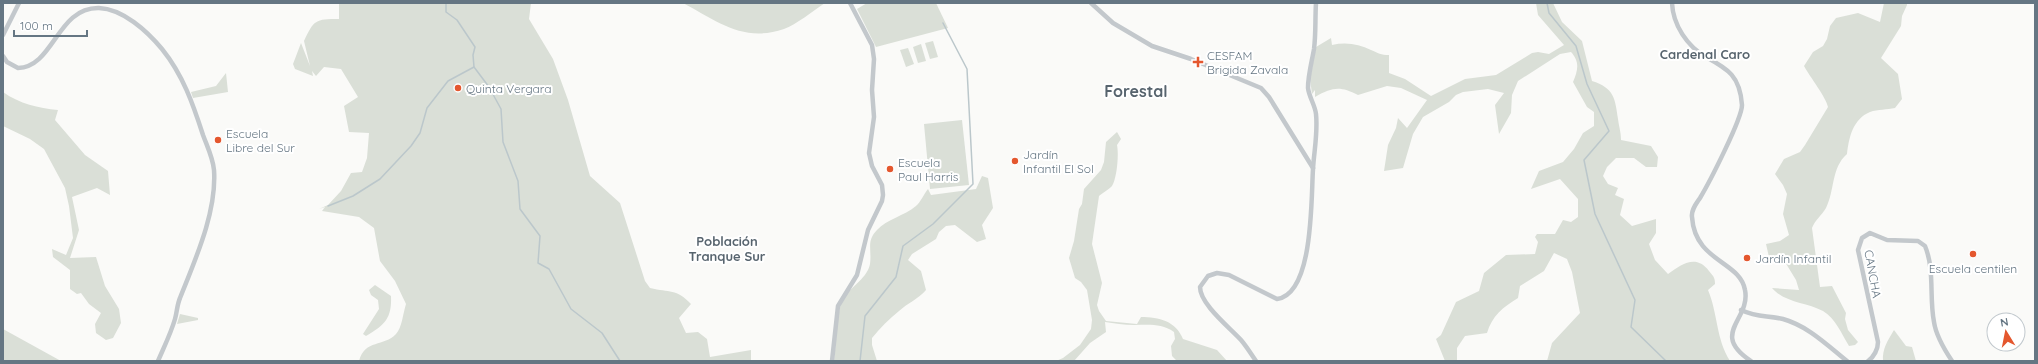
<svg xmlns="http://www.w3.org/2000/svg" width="2038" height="364" font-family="Quicksand,sans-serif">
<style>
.green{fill:#dadfd7}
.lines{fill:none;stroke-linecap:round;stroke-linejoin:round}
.stream{stroke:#bbc7cb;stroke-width:1.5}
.minor{stroke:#c3c8cc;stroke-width:4.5}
.poi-dot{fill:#e4572e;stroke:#fff;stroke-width:1.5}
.labels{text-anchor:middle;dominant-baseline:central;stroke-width:4;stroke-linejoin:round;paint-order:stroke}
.poi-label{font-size:12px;fill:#657683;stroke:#fff;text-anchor:start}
.street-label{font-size:12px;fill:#657683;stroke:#fff}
.neighbourhood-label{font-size:13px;font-weight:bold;fill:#57646e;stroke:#fff}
.district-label{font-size:16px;font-weight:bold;fill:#57646e;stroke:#fff}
</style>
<rect width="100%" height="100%" fill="#fafaf8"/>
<g class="green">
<path d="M339,3H531L529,19L553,59L568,100L590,176L620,203L645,281L650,288C670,293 676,288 691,304L679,318L686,333L698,332L707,339L710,357L751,350V361H359C365,339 384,347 396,334C402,328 403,313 406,304L395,281L380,261L374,228L359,217L322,211L325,207L319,209L328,205L341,191L351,173L362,172L367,158L369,133L349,132L344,106L358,97L341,69L324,67L316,76L312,71L313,76L295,69L293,64L301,43L310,66L304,41C314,20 315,19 339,19Z"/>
<path d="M683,3H825C814,10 796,25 784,29C743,43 717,21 683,3Z"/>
<path d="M867,3H936L948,28L876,47L857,9Z"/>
<path d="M1536,3H1553L1562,22L1582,41L1592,81C1614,88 1615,98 1618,119C1619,127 1621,132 1621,140L1651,146L1658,157L1657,167H1646L1634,158H1616L1607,167L1603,176L1608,184L1618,188L1615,195L1624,199L1620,215L1632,226L1656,219V233L1649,244L1655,260L1668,274C1682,264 1696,254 1709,271C1713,276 1715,277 1715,284L1708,290C1718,314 1716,339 1730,361H1547L1552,343L1580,313L1572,272L1567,259L1554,253L1544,271L1520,286L1518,298C1503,307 1492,316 1487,333L1465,336L1457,348V361H1445L1436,339L1441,335L1456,302L1479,291L1484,273L1506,255L1535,254L1538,242L1535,237L1537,234H1555L1563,220L1571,222L1578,217V199L1560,179L1531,189L1539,171L1563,162L1574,149L1583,133L1594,126V112L1587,107L1573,82C1578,70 1580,62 1571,52L1560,54L1518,81L1512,95L1511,113L1499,134L1495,105L1504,93L1488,89L1463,92L1456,95L1449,102L1423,117L1413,134L1403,168L1384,171L1388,145L1396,128L1398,118L1407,128L1427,100L1401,88L1387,86L1358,95C1340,86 1333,87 1315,97V90L1312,94L1310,79L1316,47L1331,38L1332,45C1346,42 1359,44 1371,50C1378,53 1381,55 1389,55V73L1405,79L1431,96L1465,79L1496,75L1532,53L1538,52L1549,54L1564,45L1538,15Z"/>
<path d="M1884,3H1907V5L1902,16L1901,26L1881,58L1898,74L1902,99L1895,108C1887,110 1878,109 1870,112C1853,119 1849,137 1847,154C1831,168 1835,190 1826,208C1822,215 1815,220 1812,228L1820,287L1832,286L1846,313L1845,319L1848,330L1858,342L1855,345L1849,346C1841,333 1836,319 1823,311C1806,302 1785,303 1772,288L1799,290L1796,280L1785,262L1769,257L1766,244L1780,241L1789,235L1783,214L1787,194L1783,185L1775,174L1784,159L1800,152L1805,145L1828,107C1826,97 1810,77 1804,66L1813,52L1823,46L1827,39L1830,26L1836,18L1858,13L1880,22Z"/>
<path d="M933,41L938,57L930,59L925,43Z"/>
<path d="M921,44L926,61L918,63L913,47Z"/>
<path d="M908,48L914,64L906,67L900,50Z"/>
<path d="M226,73L228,92L193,98L191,92L216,86Z"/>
<path d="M3,92C20,104 38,108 58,110L55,120L85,155L108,171L110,195L97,188L72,197L79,230L70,258L96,257L105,286L119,309L121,323L113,338L106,340L96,333L95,324L101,313L89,304L81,293L77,294L70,289V270L53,257L52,249L66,255L73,238L69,206L65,188L44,149L30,139L3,126Z"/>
<path d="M962,120L969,185L930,189L924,124Z"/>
<path d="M1117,132L1121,139L1117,145C1119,154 1117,178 1112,186C1109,189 1103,193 1099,196L1092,244L1102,283L1097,305L1099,311L1106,321L1137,324L1141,317C1159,317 1176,321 1183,339L1217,350L1227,361H1177L1172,356L1171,346L1175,339L1174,332C1161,323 1149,325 1134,325C1124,325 1114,323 1105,322L1106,332L1090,343L1074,361H1056L1063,358L1080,345L1091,329L1092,320L1087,290L1081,282L1075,278L1069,258L1074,241L1079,209L1082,204L1084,189L1101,170L1104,162L1106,142Z"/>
<path d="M982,176L988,178L993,208L982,225L986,239L977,242L955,225L946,226L939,232L936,239L912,254L908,260L921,271L926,290C918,299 908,303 899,311C889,319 880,328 872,338V345L877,361H834C836,346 837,316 841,303C846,289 867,280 870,264C872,250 866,241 877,230C887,219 904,216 916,206C920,203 924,194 928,189L931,195L976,189Z"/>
<path d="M375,285L391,296C392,318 385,325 366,336L363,334L379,309L378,300L371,295L369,290Z"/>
<path d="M180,314L198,318V320L177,324Z"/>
<path d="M3,329L61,361H3Z"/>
<path d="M1894,330L1906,346L1912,347L1916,361H1883C1882,349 1888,340 1894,330Z"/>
</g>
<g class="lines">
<g class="stream">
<path d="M446,3V12L457,20L475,47L473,55L474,67L489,87L501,109L503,142L518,181L520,209L540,236L538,263L549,269L571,309L602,333L620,361"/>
<path d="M1547,3L1549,13L1576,46L1587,84L1609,131L1584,160L1595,214L1635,300L1631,327L1666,361"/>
<path d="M328,206L353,196L380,179L411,146L420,133L427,108L448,81L474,67"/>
<path d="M860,361L865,316L896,277L903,246L933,224L973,184L967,69L943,23"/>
</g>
<g class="minor">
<path d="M1091,3L1113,23L1152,46L1191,59L1261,88L1269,97L1313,168"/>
<path d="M1672,3C1673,25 1687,46 1706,57C1728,69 1740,76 1742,105C1742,119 1709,183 1700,198C1696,204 1691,210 1692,217C1695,262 1740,261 1745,290C1751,320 1709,333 1751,361"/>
<path d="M3,35L19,3"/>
<path d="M3,56L7,62L18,68C54,67 57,7 99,8C123,9 147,31 162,49C183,75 193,104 203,135C207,146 213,158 214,170C217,212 195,260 180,298C177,305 177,312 175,319C171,333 164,347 158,361"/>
<path d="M1741,310C1758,318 1766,315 1783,319C1808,326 1827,345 1847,361"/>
<path d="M832,361L838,306L857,275L868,230L882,201L883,195L882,185L872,166L869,153L874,117L872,90L874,59L872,45L850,3"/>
<path d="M1256,361C1251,354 1247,347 1241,340C1229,327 1200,304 1200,287L1208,276L1217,273L1229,275L1277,299C1314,294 1311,197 1313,169C1314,151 1318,133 1316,114C1315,105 1309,97 1308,88C1308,75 1312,61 1314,49C1316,34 1315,18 1316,3"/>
<path d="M1868,361C1874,357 1878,349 1878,342L1858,250L1862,238L1870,233L1887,240L1918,241L1925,246C1935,270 1929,297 1934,322C1936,336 1944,349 1952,361"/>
</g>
</g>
<g class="poi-dot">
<path d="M1196 56h4v4h4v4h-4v4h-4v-4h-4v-4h4z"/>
<circle cx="458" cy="88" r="4"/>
<circle cx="218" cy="140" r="4"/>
<circle cx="1015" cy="161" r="4"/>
<circle cx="890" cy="169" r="4"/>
<circle cx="1973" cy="254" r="4"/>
<circle cx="1747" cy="258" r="4"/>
</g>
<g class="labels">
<g class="poi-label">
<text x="1207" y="55">CESFAM<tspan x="1207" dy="14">Brigida Zavala</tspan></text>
<text x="466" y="88">Quinta Vergara</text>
<text x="226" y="133">Escuela<tspan x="226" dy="14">Libre del Sur</tspan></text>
<text x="1023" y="154">Jardín<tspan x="1023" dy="14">Infantil El Sol</tspan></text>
<text x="898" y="162">Escuela<tspan x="898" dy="14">Paul Harris</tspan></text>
<text x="1755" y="258">Jardín Infantil</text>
<text x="1973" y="268" text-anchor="middle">Escuela centilen</text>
</g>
<g class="street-label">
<text transform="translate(1873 274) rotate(80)">CANCHA</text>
</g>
<g class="neighbourhood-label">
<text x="1705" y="54">Cardenal Caro</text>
<text x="727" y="241">Población<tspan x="727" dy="15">Tranque Sur</tspan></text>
</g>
<g class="district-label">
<text x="1136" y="91">Forestal</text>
</g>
</g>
<rect width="2038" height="364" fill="none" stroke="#657683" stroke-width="8"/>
<g transform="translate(2006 332) rotate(350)"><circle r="19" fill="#ffffff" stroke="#c1c8cd"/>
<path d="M0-3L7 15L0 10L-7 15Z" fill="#e4572e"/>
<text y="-6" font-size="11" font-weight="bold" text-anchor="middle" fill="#657683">N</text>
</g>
<path d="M14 30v6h73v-6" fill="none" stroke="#657683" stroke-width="2"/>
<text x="20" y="30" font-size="12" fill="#657683" stroke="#ffffff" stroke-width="3" paint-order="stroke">100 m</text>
</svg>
